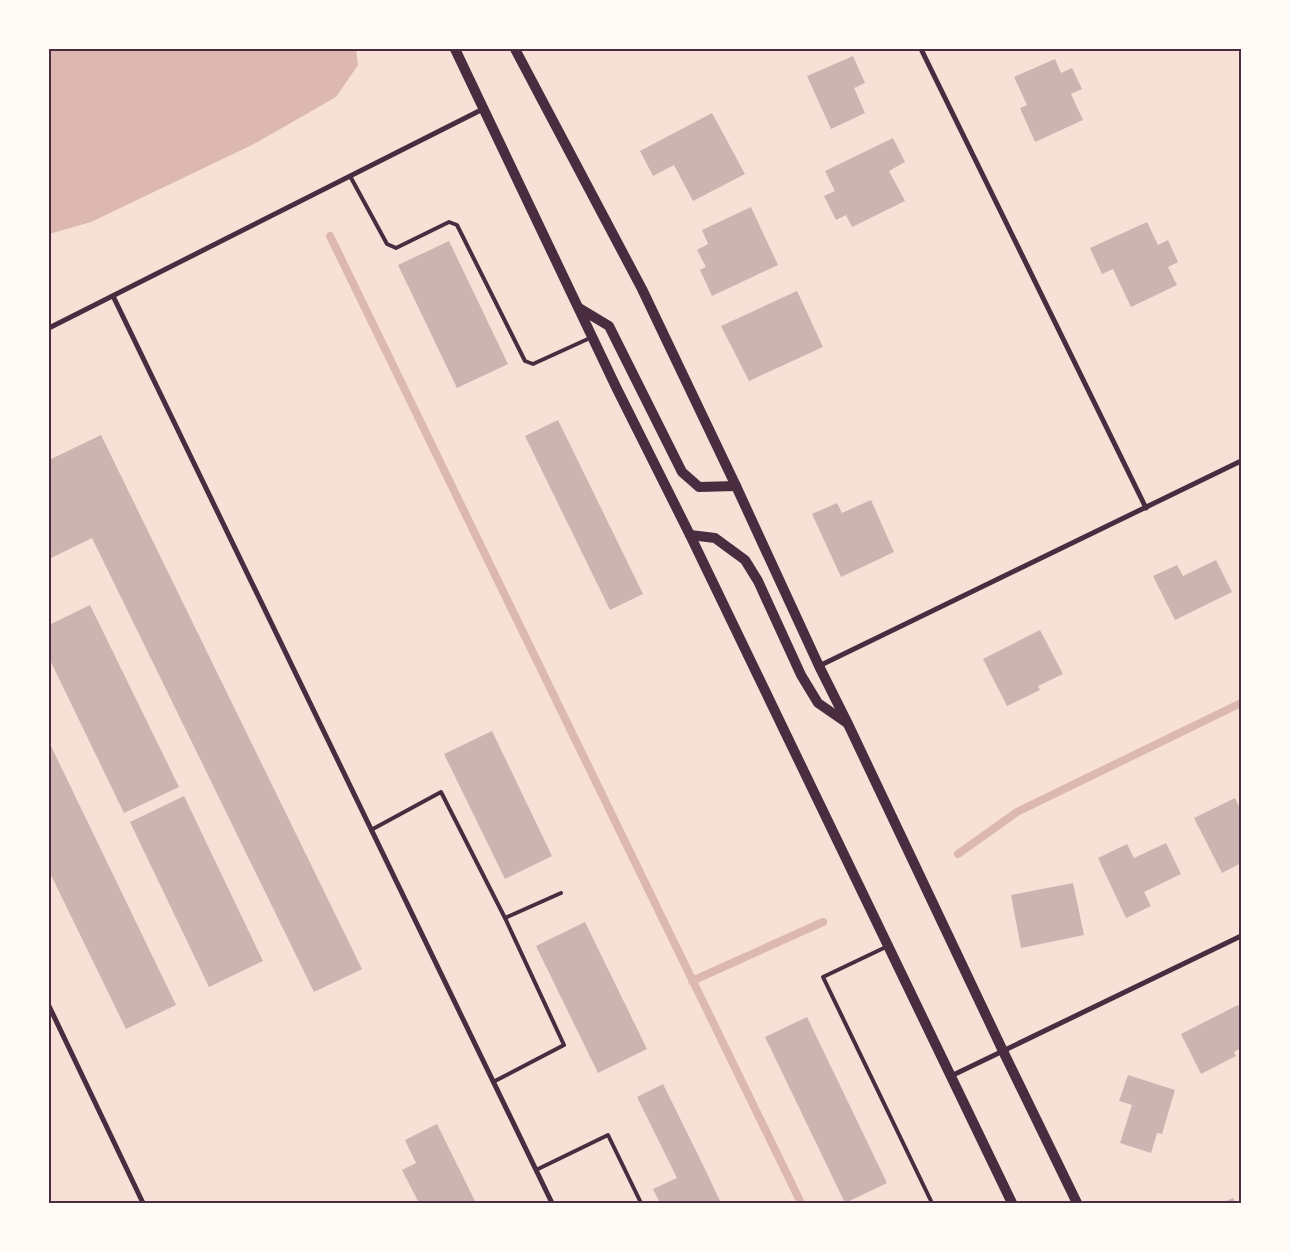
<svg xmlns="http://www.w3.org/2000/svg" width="1290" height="1252" font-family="'Nunito Sans',sans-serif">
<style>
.water{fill:#dcb8b0}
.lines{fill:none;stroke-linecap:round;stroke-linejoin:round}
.stream{stroke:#dcb8b0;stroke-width:8}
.building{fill:#ccb4b1}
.service{stroke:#4a2c40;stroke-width:4}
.minor{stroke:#4a2c40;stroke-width:5}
.secondary{stroke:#4a2c40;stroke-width:10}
.neatline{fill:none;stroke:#4a2c40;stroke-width:2}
</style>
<rect width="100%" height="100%" fill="#f7e1d7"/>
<path class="water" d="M49,49H356L358,65L336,97L254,144L91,222L49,234Z"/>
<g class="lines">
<g class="stream">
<path d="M330,236L801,1203"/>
<path d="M958,854L1017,812L1241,703"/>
<path d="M692,981L823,922"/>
</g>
</g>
<g class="building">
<path d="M853,56L865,83L854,88L865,113L831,129L807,76Z"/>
<path d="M1055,59L1061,73L1072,68L1082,89L1071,94L1083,120L1035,142L1020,108L1027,105L1014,77Z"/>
<path d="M712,113L745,174L693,201L674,165L653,176L640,151Z"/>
<path d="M893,138L905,162L889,171L905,201L852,227L846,215L836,220L824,196L835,191L825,171Z"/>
<path d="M751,207L778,265L712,296L700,270L706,267L697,250L708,244L702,230Z"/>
<path d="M1147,222L1158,245L1168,240L1178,262L1168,267L1177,285L1131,307L1113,269L1102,274L1090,248Z"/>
<path d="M449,241L508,364L457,388L398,265Z"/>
<path d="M797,291L823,347L749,381L721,326Z"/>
<path d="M558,420L643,594L610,610L525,436Z"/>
<path d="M101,435L362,969L314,992L92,538L51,558L49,554V460Z"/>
<path d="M871,500L894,552L841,577L812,514L837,503L842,513Z"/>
<path d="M1216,560L1232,592L1175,620L1153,576L1177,565L1183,576Z"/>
<path d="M90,605L179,787L124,813L49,658V625Z"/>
<path d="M1040,630L1063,674L1038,686L1040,690L1007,706L983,659Z"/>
<path d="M492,731L552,856L505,879L444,754Z"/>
<path d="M49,742L176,1005L126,1029L49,871Z"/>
<path d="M184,796L263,961L209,987L130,822Z"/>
<path d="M1235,798L1241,811V863L1222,873L1194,818Z"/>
<path d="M1166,843L1181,874L1144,892L1151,906L1126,918L1098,858L1127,844L1134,858Z"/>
<path d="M1073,883L1084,935L1021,948L1011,895Z"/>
<path d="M585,922L647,1049L598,1073L536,946Z"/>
<path d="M1238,1005L1241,1012V1048L1234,1052L1236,1056L1201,1074L1181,1034Z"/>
<path d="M807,1017L887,1183L845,1203L765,1037Z"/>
<path d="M1128,1075L1175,1090L1162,1134L1157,1133L1151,1153L1120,1143L1132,1105L1119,1101Z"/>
<path d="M663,1084L703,1165L721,1203H660L653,1189L677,1178L637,1097Z"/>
<path d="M437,1124L476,1203H419L402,1170L416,1163L405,1140Z"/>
<path d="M1233,1198L1236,1203H1222Z"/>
</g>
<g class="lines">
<g class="service">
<path d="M350,176L387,244L396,248L449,222L457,225L525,361L533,364L590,338"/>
<path d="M371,830L441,792L505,918L564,1045L493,1082"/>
<path d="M505,918L561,893"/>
<path d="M888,946L823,977L932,1203"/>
<path d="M536,1170L608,1135L641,1203"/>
</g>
<g class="minor">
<path d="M921,49L1146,508"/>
<path d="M113,296L552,1203"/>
<path d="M49,328L483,109"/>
<path d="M819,666L1241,461"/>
<path d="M49,1006L143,1203"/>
<path d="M951,1076L1241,936"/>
</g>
<g class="secondary">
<path d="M455,49L616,387L690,535L1012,1203"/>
<path d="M515,49L642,289L736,486L819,666L848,724L1003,1051L1077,1203"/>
<path d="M579,308L609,326L682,472L699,487L736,486"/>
<path d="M690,535L715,538L745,560L758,581L801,675L818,703L847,723"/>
</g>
</g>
<rect width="1290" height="1252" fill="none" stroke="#fffaf5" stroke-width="100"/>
<rect x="50" y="50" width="1190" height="1152" class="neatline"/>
</svg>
